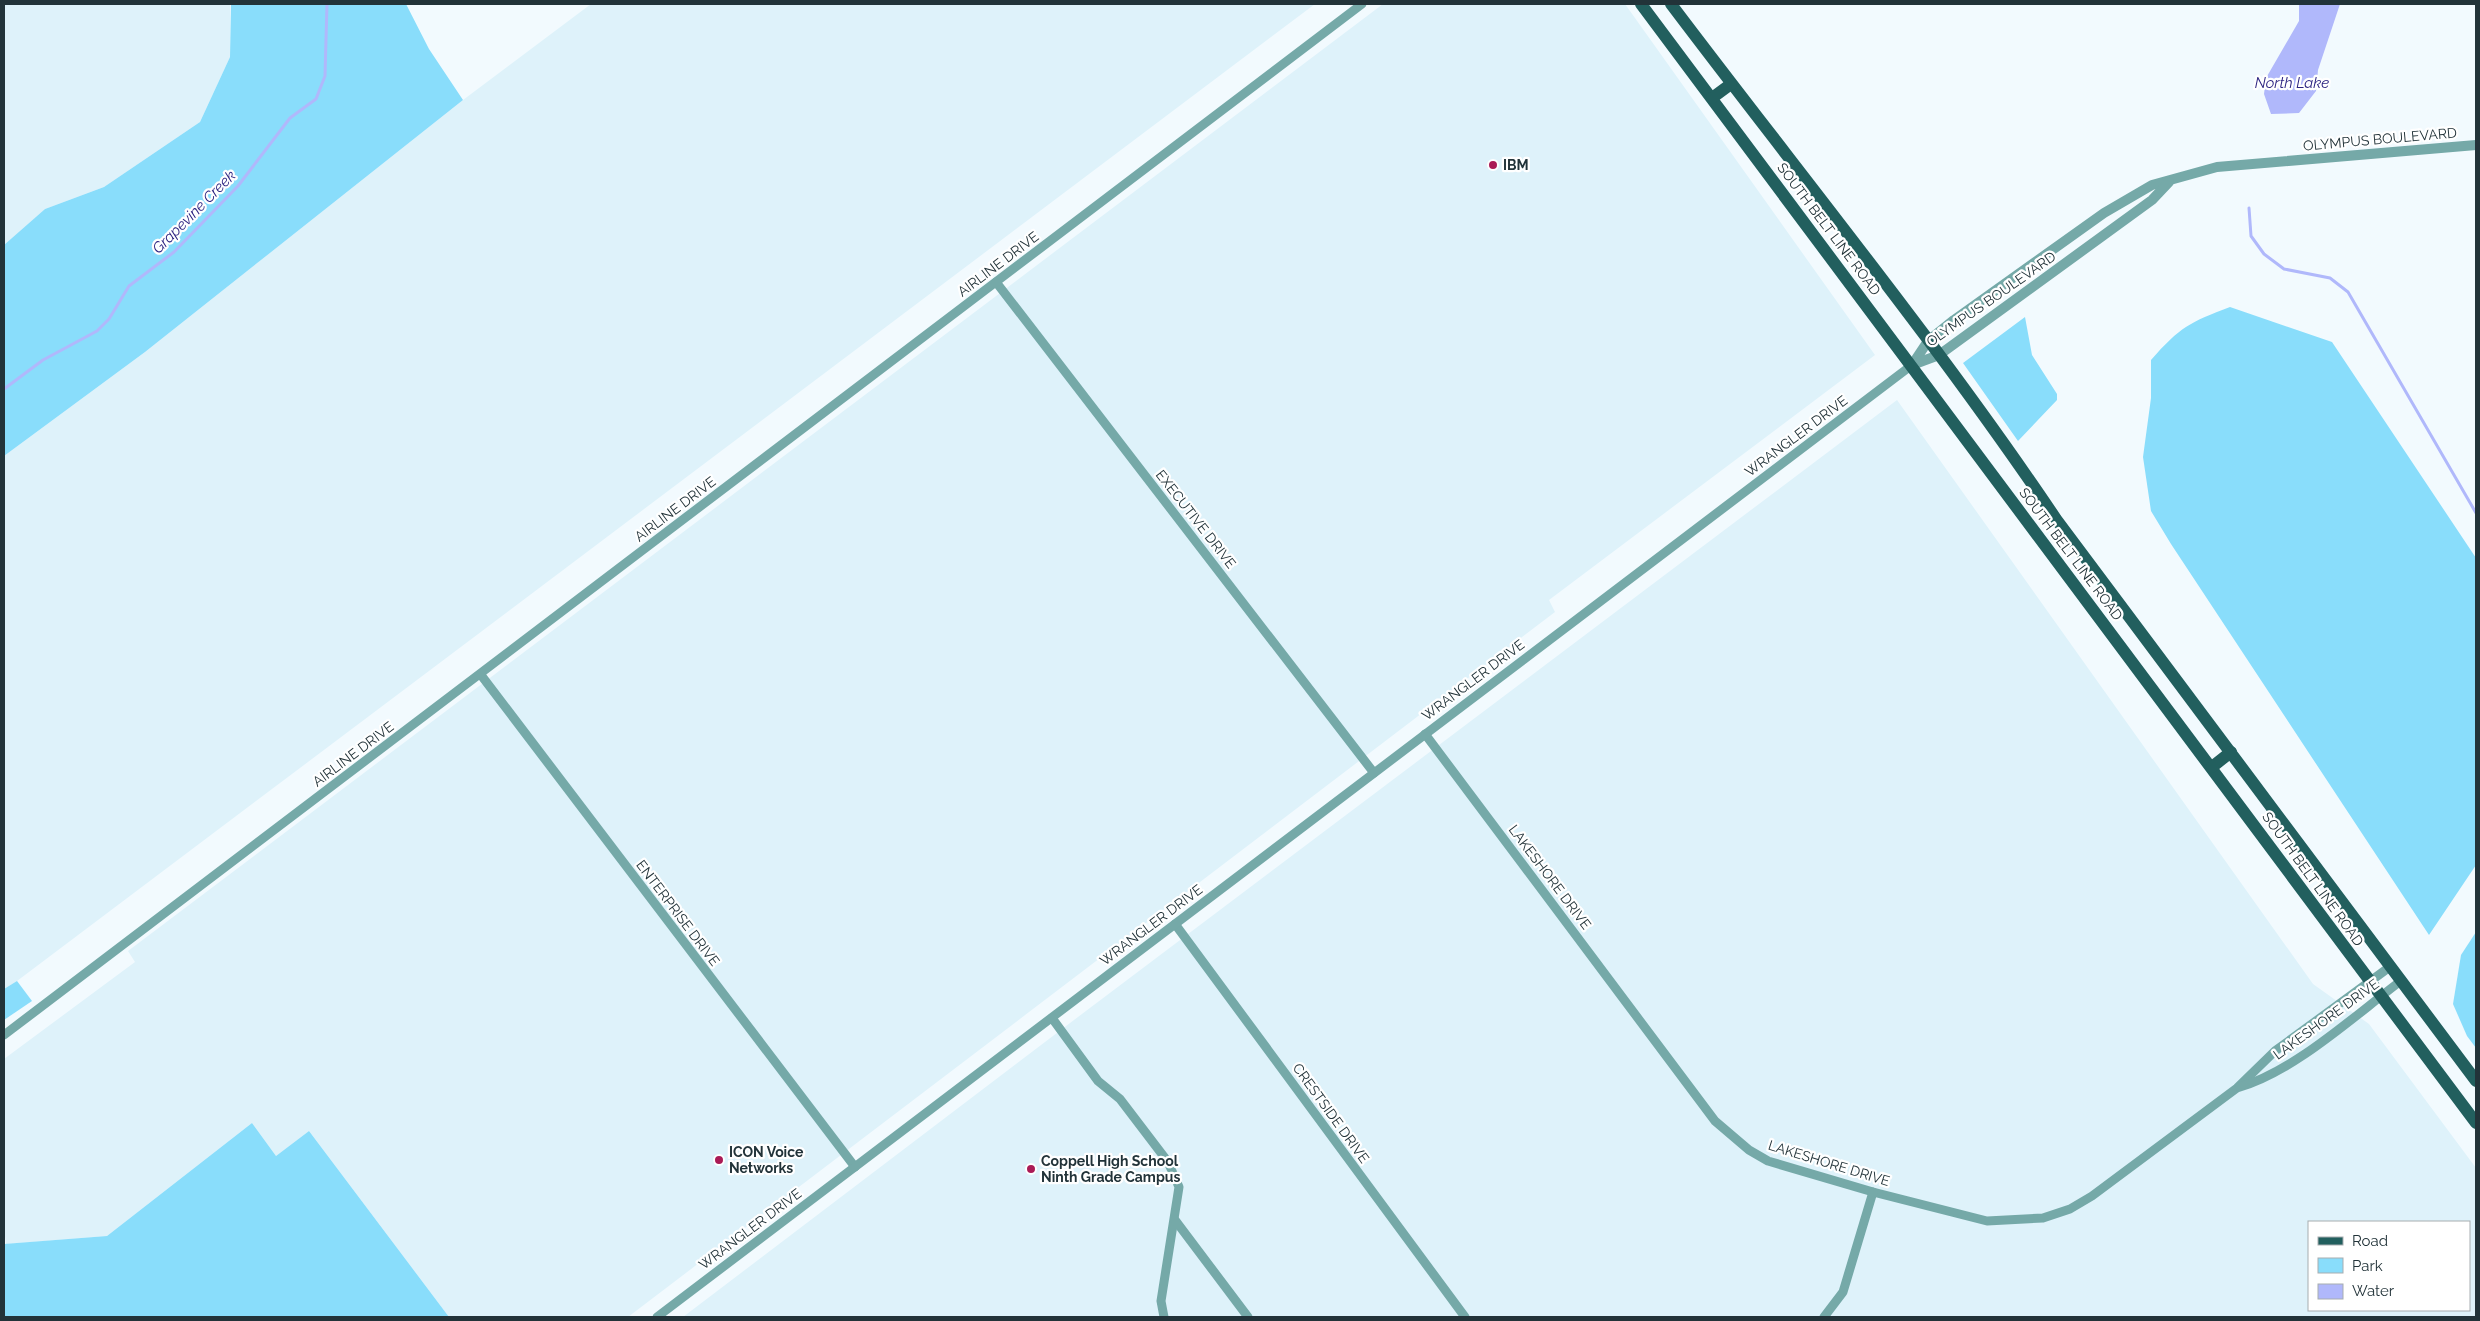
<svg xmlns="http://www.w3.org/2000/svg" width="2480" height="1321" font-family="Raleway,sans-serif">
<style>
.built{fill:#def2fa;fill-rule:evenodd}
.green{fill:#89ddfb}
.water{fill:#b0b8fb}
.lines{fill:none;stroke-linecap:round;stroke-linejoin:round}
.stream{stroke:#b0b8fb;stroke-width:3}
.minor{stroke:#75a9a8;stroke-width:9}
.tertiary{stroke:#75a9a8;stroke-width:10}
.primary{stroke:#225f5e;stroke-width:12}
.poi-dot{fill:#aa1b56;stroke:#fff;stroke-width:2}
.labels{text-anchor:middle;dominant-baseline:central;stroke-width:4.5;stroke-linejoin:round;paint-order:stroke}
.street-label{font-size:14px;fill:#223339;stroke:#fff}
.poi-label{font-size:14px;font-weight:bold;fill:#223339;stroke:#fff;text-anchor:start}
.water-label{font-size:15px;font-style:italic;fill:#2b2280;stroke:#fff}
</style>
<rect width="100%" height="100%" fill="#f2fafe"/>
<g class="built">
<path d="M4,4H230V57L200,122L104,187L45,209L4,245Z"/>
<path d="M591,4H1315L17,981L4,989V456L145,352L463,100Z"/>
<path d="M1383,4H1625L1875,355L1549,600L1555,612L628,1317H449L309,1131L276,1156L252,1123L107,1236L6,1244L4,1229V1059L135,962L128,951Z"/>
<path d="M1897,400L2313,984L2369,1024L2476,1168V1317H683L1074,1020ZM2309,1222H2469V1310H2309Z"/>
</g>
<g class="green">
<path d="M231,4H406L429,49L463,100L145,352L4,456V245L45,209L104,187L200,122L230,57Z"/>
<path d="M2230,307L2332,342L2476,558V865L2429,935L2171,544L2151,511L2143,457L2151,398V360C2180,327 2190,322 2230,307Z"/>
<path d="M2025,317L2032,355L2057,394V400L2018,441L1963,363Z"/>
<path d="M2476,932V1048L2467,1036L2453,1004L2461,955Z"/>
<path d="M17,981L32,1001L4,1020V989Z"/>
<path d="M252,1123L276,1156L309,1131L449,1317H4V1244L107,1236Z"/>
</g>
<path class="water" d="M2299,4H2340L2318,70L2316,91L2299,113L2271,114L2264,94L2266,78L2299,21Z"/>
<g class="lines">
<g class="stream">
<path d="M2249,208L2251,236L2264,254L2284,269L2330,278L2348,292L2476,513"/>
<path d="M4,389L43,360L97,331L109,319L129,286L174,252L238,186L290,118L316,99L325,76L327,4"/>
</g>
<g class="minor">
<path d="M996,282L1374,773"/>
<path d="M481,675L855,1167"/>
<path d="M1425,734L1715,1121L1749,1150L1768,1161L1873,1192L1987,1221L2043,1218L2070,1209L2092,1196L2237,1088L2275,1051L2391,966"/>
<path d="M1175,924L1465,1317"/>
<path d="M1052,1018L1098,1081L1120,1099L1168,1162L1179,1187L1161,1301L1164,1317"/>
<path d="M4,1035L1362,4"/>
<path d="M2240,1087C2296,1070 2354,1016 2402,980"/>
<path d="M1175,1220L1248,1317"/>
<path d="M657,1317L1912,365"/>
<path d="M1824,1317L1843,1292L1873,1192"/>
</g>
<g class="tertiary">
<path d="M1912,365L1928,341L1954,320L2104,213L2152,185L2217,167L2476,145"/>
<path d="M1912,365L1939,355L2152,200L2169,182"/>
</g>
<g class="primary">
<path d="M1641,4L2476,1123"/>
<path d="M1671,4C1800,175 1936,341 2056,519L2476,1081"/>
<path d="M1712,98L1731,84"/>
<path d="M2212,767L2231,752"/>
</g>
</g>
<g class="poi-dot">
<circle cx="1493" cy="165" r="5"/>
<circle cx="719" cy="1160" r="5"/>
<circle cx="1031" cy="1169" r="5"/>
</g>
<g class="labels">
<g class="street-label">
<text transform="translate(2380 139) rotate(-5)">OLYMPUS BOULEVARD</text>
<text transform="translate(1829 229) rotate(53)">SOUTH BELT LINE ROAD</text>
<text transform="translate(998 264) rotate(-37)">AIRLINE DRIVE</text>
<text transform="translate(1991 299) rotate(-35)">OLYMPUS BOULEVARD</text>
<text transform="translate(1796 436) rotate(-37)">WRANGLER DRIVE</text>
<text transform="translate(675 509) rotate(-37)">AIRLINE DRIVE</text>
<text transform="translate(1196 519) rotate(52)">EXECUTIVE DRIVE</text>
<text transform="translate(2071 554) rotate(53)">SOUTH BELT LINE ROAD</text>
<text transform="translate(1473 680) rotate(-37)">WRANGLER DRIVE</text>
<text transform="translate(353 754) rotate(-37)">AIRLINE DRIVE</text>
<text transform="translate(1550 877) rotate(53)">LAKESHORE DRIVE</text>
<text transform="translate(2313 879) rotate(54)">SOUTH BELT LINE ROAD</text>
<text transform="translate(678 913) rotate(53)">ENTERPRISE DRIVE</text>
<text transform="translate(1151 925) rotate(-37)">WRANGLER DRIVE</text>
<text transform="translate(2326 1019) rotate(-36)">LAKESHORE DRIVE</text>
<text transform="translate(1331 1113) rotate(54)">CRESTSIDE DRIVE</text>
<text transform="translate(1829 1163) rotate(17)">LAKESHORE DRIVE</text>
<text transform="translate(750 1229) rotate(-37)">WRANGLER DRIVE</text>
</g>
<g class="poi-label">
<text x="1503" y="165">IBM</text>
<text x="729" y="1152">ICON Voice<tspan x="729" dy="16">Networks</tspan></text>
<text x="1041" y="1161">Coppell High School<tspan x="1041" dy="16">Ninth Grade Campus</tspan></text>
</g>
<g class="water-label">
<text x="2292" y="83">North Lake</text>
<text transform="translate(194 212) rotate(-45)">Grapevine Creek</text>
</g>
</g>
<rect width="2480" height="1321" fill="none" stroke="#223339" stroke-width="10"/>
<rect x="2308" y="1221" width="162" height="90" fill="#ffffff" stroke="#a7adb0"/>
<rect x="2318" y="1237" width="25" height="8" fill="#225f5e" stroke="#a7adb0"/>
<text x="2352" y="1246" font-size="15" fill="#223339">Road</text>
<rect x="2318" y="1258" width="25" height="15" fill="#89ddfb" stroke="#a7adb0"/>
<text x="2352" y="1271" font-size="15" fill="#223339">Park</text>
<rect x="2318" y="1284" width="25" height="15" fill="#b0b8fb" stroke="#a7adb0"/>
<text x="2352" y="1296" font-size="15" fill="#223339">Water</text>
</svg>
